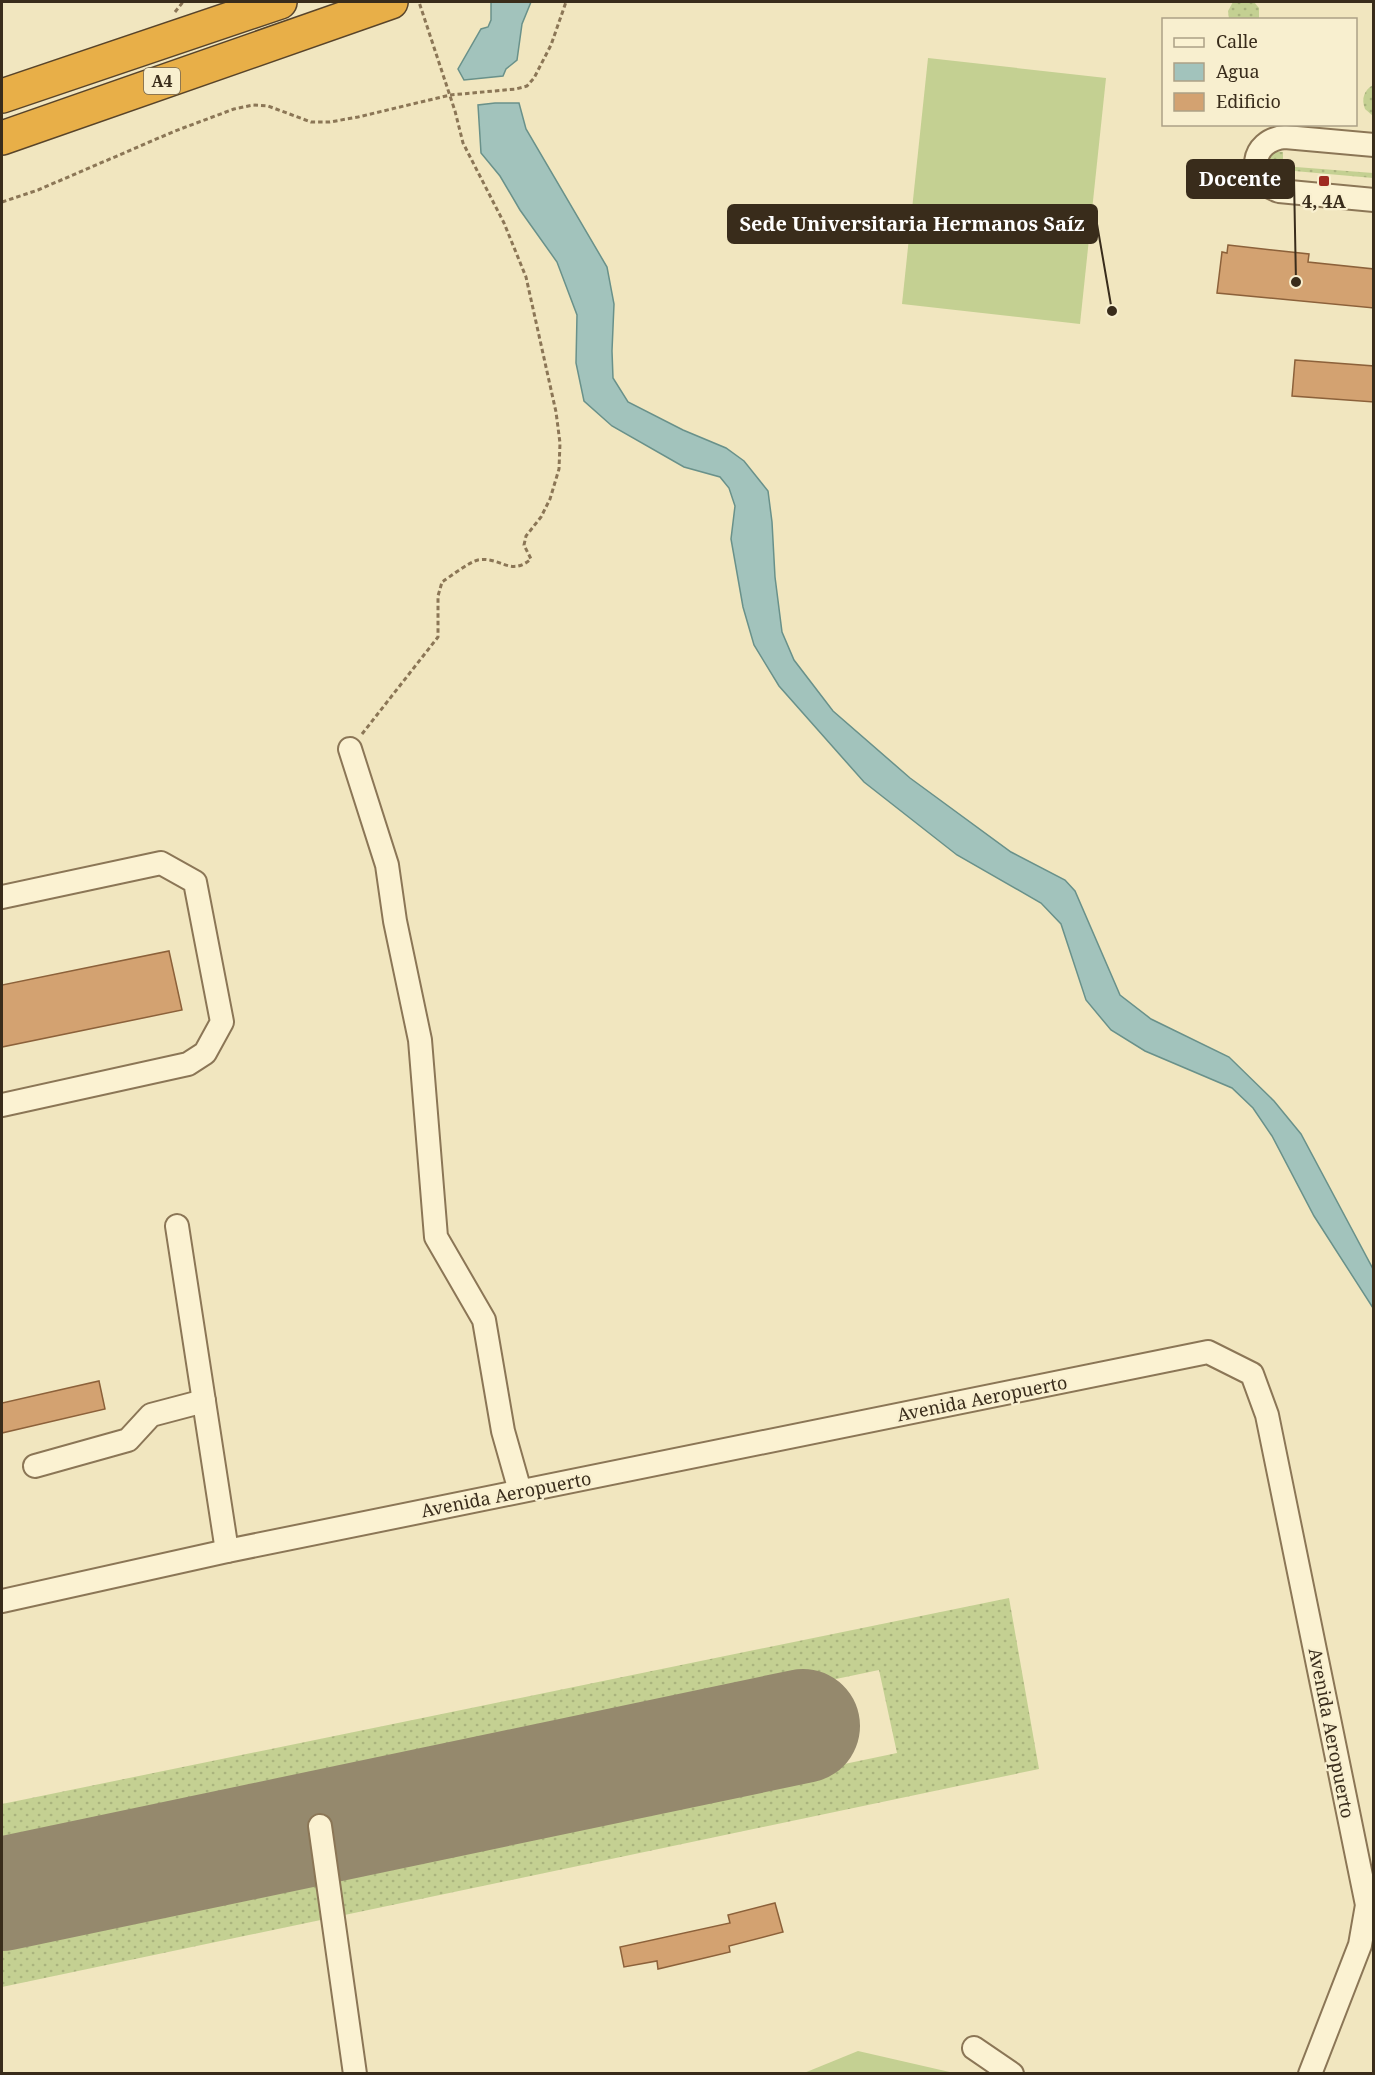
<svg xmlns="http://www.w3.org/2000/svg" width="1375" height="2075" font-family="'Noto Serif',serif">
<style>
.grass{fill:url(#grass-dots)}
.garden{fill:#c4d092}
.water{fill:#a2c3bc;stroke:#69918a;stroke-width:1.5}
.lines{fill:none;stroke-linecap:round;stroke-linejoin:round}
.runway{stroke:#95896d;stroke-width:114}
.building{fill:#d3a271;stroke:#8c613a;stroke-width:1.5}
.minor-casing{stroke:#8b7656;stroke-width:26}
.highway-casing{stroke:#58442a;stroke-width:36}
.path{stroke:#8b7656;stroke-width:3;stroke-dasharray:4.5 3;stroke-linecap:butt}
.minor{stroke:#fbf2d2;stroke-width:22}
.highway{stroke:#e8af48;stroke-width:33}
.poi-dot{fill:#9f2a21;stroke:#f8efcf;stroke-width:2}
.labels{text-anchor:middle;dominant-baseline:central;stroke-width:4.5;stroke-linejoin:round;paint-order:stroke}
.shield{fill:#f8efcf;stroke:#726651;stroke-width:1.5}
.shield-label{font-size:16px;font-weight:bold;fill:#392c1b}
.poi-label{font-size:18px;font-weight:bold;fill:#392c1b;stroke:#f8efcf}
.street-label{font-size:18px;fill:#392c1b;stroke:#f8efcf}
.leader{fill:none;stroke:#392c1b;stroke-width:2}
.callout-dot{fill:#392c1b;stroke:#f8efcf;stroke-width:2}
.callout{fill:#392c1b;stroke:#392c1b;stroke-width:2}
.callout-label{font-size:20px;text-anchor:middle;font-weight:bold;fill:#fff}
</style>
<defs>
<pattern id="grass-dots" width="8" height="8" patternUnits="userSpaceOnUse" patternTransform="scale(1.5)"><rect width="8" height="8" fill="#c4d092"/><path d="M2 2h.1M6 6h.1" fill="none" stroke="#a9b37d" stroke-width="1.8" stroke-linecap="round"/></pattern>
</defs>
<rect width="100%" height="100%" fill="#f1e6bf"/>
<g class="grass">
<path d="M1233,2H1254L1259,8V19H1229L1228,11Z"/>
<path d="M1373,85H1374L1373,116L1365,109C1361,99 1364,90 1373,85Z"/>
<path d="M1274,151L1283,152V166L1373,173V178L1283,170L1281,182L1271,181L1261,160Z"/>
<path d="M1009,1598L1039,1769L2,1987V1940L897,1753L879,1670L2,1853V1804Z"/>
</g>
<g class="garden">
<path d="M928,58L1106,78L1080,324L902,304Z"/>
<path d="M858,2051L954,2073H804Z"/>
</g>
<g class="water">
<path d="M491,2H531L522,24L517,60L506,69L503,76L464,80L458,69L481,29L488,27L491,20Z"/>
<path d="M495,103H519L526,129L607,267L614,304L612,351L613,378L628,402L683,430L726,448L744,461L768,491L772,522L775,577L782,632L794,660L833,711L910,778L1011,852L1065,880L1075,891L1120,995L1151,1019L1229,1057L1274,1101L1301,1134L1373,1269V1308L1314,1216L1272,1136L1253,1108L1232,1088L1145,1051L1111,1030L1086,1000L1061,924L1041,903L957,855L864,782L779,686L754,645L743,607L731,539L735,506L729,488L720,477L684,467L612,426L584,401L576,363L577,315L557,262L520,210L500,176L481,153L478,105Z"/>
</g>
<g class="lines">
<path class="runway" d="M2,1894L803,1726"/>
</g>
<g class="building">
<path d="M1228,245L1309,254L1308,262L1374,269V308L1217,293L1222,252L1227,253Z"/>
<path d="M1295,360L1374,366V402L1292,396Z"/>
<path d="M169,951L182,1010L2,1047V985Z"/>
<path d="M99,1381L105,1409L2,1433V1403Z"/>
<path d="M775,1903L783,1932L729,1946L730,1952L658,1969L657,1961L624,1967L620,1947L730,1923L728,1915Z"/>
</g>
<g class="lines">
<g class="minor-casing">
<g id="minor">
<path d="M1374,145L1285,137C1250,140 1245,180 1279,191L1374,200"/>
<path d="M350,749L387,865L395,921L420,1040L436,1237L484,1320L503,1431L520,1491"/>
<path d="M2,897L161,863L195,882L222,1022L205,1053L188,1064L2,1105"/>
<path d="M177,1226L227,1551"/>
<path d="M35,1466L128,1440L151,1415L204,1401"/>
<path d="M2,1601L227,1551L1208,1352L1252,1374L1267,1415L1367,1905L1360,1945L1310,2074"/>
<path d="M320,1826L355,2074"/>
<path d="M974,2048L1012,2074"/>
</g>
</g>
<g class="highway-casing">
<g id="highway">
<path d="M2,96L280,2"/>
<path d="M2,138L391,2"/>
</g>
</g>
<g class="path">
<path d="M175,12L183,2"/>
<path d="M2,202L38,190L175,131L234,109L253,105L268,106L311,122H330L358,117L450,95L516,89L527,86L534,78L551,45L566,2"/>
<path d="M362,734L438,637V596L442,582C451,576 469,562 478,560C500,556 510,577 531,559L524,545L526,536L541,517L550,499L559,469L560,443L556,412L526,277L504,223L463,143L455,111L419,2"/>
</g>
<use href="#minor" class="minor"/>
<use href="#highway" class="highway"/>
</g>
<rect class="poi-dot" x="1318" y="175" width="12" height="12" rx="3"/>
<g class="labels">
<rect class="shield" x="144" y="68" width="36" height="26" rx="4.5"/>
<g class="shield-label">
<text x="162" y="81">A4</text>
</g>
<g class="poi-label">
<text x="1324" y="201">4, 4A</text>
</g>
<g class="street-label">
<text transform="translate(982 1398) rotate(-11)">Avenida Aeropuerto</text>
<text transform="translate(506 1494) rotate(-11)">Avenida Aeropuerto</text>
<text transform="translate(1332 1733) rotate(79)">Avenida Aeropuerto</text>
</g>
</g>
<path class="leader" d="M1296 282L1294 179M1112 311L1097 224"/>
<g class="callout-dot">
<circle cx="1296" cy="282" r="6"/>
<circle cx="1112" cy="311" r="6"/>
</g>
<g class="callout">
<rect x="1187" y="160" width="107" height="38" rx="6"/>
<rect x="728" y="205" width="369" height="38" rx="6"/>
</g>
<g class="callout-label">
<text x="1240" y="186">Docente</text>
<text x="912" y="231">Sede Universitaria Hermanos Saíz</text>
</g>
<rect width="1375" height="2075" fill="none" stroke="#392c1b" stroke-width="6"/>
<rect x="1162" y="18" width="195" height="108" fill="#f8efcf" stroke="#aca187" stroke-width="1.5"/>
<rect x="1174" y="38" width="30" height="9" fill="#fbf2d2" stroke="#aca187" stroke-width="1.5"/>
<text x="1216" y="48" font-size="18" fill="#392c1b">Calle</text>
<rect x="1174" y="63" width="30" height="18" fill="#a2c3bc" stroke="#aca187" stroke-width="1.5"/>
<text x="1216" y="78" font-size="18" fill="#392c1b">Agua</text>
<rect x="1174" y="93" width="30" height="18" fill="#d3a271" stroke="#aca187" stroke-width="1.5"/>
<text x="1216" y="108" font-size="18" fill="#392c1b">Edificio</text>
</svg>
